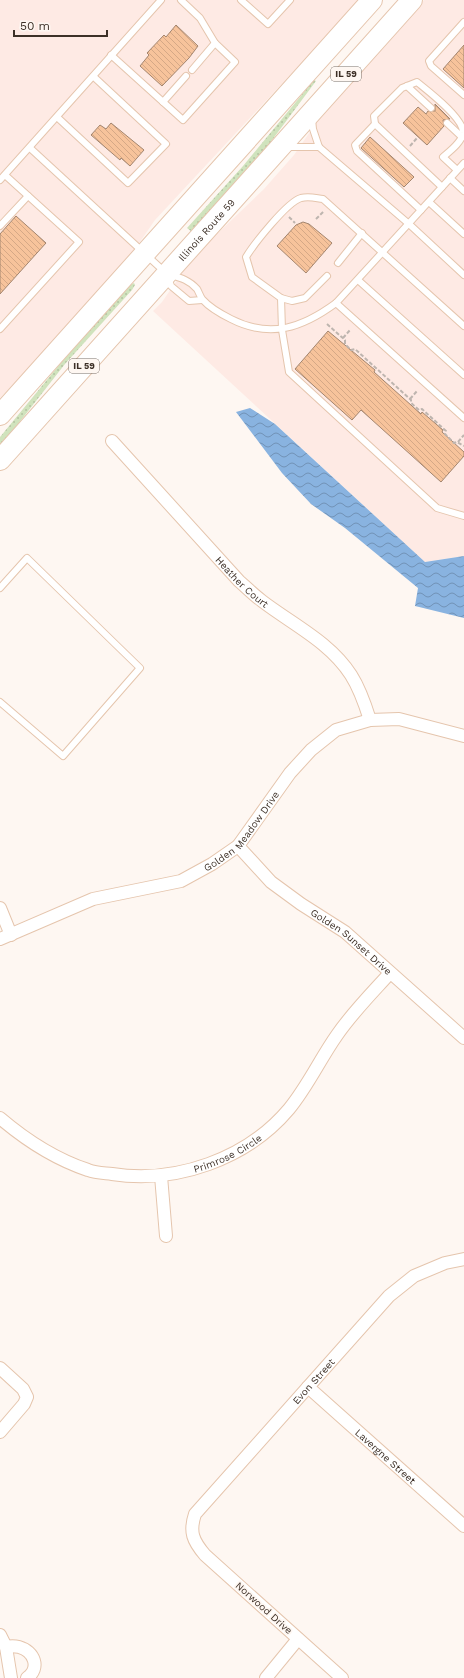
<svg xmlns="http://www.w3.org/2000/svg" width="464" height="1678" font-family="'Work Sans',sans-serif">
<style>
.commercial{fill:#feeae4}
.grass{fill:url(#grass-dots)}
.water{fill:url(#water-waves)}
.building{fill:url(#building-back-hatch);stroke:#a3856e}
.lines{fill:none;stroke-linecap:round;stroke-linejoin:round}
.service-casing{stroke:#e5c5ad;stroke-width:8}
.minor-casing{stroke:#e5c5ad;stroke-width:14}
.primary-casing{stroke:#e5c5ad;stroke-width:22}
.path{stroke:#beb5af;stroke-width:2;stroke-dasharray:4 2;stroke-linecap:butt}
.service{stroke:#fff;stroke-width:6}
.minor{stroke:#fff;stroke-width:12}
.primary{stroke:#fff;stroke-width:20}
.labels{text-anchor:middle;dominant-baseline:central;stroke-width:3.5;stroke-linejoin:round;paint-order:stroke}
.shield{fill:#fef7f2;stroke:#776c64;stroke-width:1}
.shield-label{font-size:9px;font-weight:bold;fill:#3d3027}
.street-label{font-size:10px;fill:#3d3027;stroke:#fef7f2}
</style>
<defs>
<pattern id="grass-dots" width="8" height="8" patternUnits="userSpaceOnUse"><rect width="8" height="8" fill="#d0e3bd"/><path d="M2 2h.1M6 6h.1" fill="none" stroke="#b4c3a2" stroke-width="1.8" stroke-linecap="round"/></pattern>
<pattern id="water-waves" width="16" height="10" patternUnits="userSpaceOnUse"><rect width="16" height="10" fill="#89b3e0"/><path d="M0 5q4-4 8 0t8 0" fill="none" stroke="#7192b6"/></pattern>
<pattern id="building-back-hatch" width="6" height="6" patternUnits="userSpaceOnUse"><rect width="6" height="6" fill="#f7c39b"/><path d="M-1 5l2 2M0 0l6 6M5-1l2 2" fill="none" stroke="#d5a886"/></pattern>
</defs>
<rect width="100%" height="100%" fill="#fef7f2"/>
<g class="commercial">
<path d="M0,0H360L155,220L117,275L0,398Z"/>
<path d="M424,0H464V556L425,562L153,311L162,302L194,256L264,189L294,155L323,113Z"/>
</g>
<g class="grass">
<path d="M314,80L316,81L255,163L192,232L187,228L243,166Z"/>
<path d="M134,283L135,285L132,290L65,364L0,447V437L101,314L126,287Z"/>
</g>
<path class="water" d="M250,408L275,424L425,562L464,556V618L415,606L418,588L345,528L311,504L282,473L236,412Z"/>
<g class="building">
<path d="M176,25L198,46L189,58L162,86L140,66L149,55L147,53L164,35L166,37Z"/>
<path d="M464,45V88L443,69Z"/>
<path d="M435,104L450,119L443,120L444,126L427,145L403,123L418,107L426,114L428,111H435Z"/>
<path d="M111,123L144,150L130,166L121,158L120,160L91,135L100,125L106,129Z"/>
<path d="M370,137L414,177L404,187L361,148Z"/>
<path d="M16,216L46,243L0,294V234Z"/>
<path d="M303,222L309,224L332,243L306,273L277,246L296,225Z"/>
<path d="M328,331L375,370L374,372L421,414L422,412L443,430L442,432L464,452V456L441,482L361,410L352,420L295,369Z"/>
</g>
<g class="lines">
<g class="service-casing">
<g id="service">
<path d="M241,0L268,24L290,0"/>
<path d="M464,22L429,61L431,66L464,95"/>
<path d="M111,55L183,120L235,62L215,43L200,18L181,0"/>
<path d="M192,70L215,43"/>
<path d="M407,86L431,108"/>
<path d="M163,102L186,76"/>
<path d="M57,117L128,183L166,144L94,77"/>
<path d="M312,119L313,129L319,147L409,224L464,275"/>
<path d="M447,123L462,137"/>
<path d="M375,124L374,116L402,88L417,82C428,91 464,118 463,133C462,142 450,151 443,157L457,170"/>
<path d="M287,147H319"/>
<path d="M30,148L167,274L171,286L189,301L202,300"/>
<path d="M450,178L464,191"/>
<path d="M0,180L161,0"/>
<path d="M429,202L464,234"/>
<path d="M421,210L357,151L355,145L375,124L442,187"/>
<path d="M0,226L28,196"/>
<path d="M338,263L362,233"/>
<path d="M170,275C181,278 189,280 197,289C199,292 200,297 203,300C210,308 221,314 231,319C270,339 302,328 336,303L464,163"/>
<path d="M327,276L305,298L292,301L281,298L252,277L246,257C254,244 287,202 301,198C309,196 315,198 323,199L464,326"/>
<path d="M358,280L464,375"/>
<path d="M281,298L282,330L289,372L437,508L464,516"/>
<path d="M336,303L464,418"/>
<path d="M0,329L79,242L5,175"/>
<path d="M0,588L27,558L140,668L63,756L0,702"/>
</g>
</g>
<g class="minor-casing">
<g id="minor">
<path id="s1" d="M112,441L239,581C247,588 254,595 262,601C292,624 330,642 351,675C360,689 365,704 370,720"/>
<path id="s2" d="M238,846L271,882L301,904L345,932L464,1038"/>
<path d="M0,908L11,935"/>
<path id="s3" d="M0,939L93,899L181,881L212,864L238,846L290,773L311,750L336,730L370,720L399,719L464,736"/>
<path id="s4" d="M0,1118C27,1141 55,1159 88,1170C96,1173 104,1173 112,1174C176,1184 247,1159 289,1109C308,1086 320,1059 337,1035C352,1013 372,993 390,973"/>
<path d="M161,1176L166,1236"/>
<path d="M0,1368L23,1389L27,1397L24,1404L0,1432"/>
<path id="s5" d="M308,1387L464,1526"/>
<path d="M0,1635L6,1647L11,1678"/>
<path d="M6,1647C10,1646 15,1646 19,1647C34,1651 41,1668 27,1678"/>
<path d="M266,1678L298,1639"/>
<path id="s6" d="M342,1678L205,1555C193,1541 189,1532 195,1514L389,1296L414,1276L445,1263L464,1259"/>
</g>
</g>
<g class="primary-casing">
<g id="primary">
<path d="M0,415L372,0"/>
<path id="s7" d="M0,460L412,0"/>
</g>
</g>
<g class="path">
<path d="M410,146L417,138"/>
<path d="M289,217L295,223"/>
<path d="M316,219L324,211"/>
<path d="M327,324L345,340V344L351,350L355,349L411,400V403L419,410L422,409L446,431L445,434L454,443L457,442L464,446"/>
<path d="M343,338L350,330"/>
<path d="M410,399L417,391"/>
<path d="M458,442L464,435"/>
</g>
<use href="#service" class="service"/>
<use href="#minor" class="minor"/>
<use href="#primary" class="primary"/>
</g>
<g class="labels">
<g class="shield">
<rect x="331" y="67" width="30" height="14" rx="3"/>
<rect x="69" y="359" width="30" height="14" rx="3"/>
</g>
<g class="shield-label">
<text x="346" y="74">IL 59</text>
<text x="84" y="366">IL 59</text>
</g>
<g class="street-label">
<text stroke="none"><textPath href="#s7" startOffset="309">Illinois Route 59</textPath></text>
<text stroke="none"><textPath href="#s1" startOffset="192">Heather Court</textPath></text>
<text stroke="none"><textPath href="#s3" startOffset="271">Golden Meadow Drive</textPath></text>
<text stroke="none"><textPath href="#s2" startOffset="149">Golden Sunset Drive</textPath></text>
<text stroke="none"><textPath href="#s4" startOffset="247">Primrose Circle</textPath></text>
<text stroke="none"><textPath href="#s6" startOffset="407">Evon Street</textPath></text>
<text stroke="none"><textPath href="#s5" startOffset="104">Lavergne Street</textPath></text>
<text transform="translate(264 1608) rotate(42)">Norwood Drive</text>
</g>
</g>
<path d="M14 30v6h93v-6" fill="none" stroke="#3d3027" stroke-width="2"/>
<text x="20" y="30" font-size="12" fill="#3d3027" stroke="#fef7f2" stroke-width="3" paint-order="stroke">50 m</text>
</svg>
